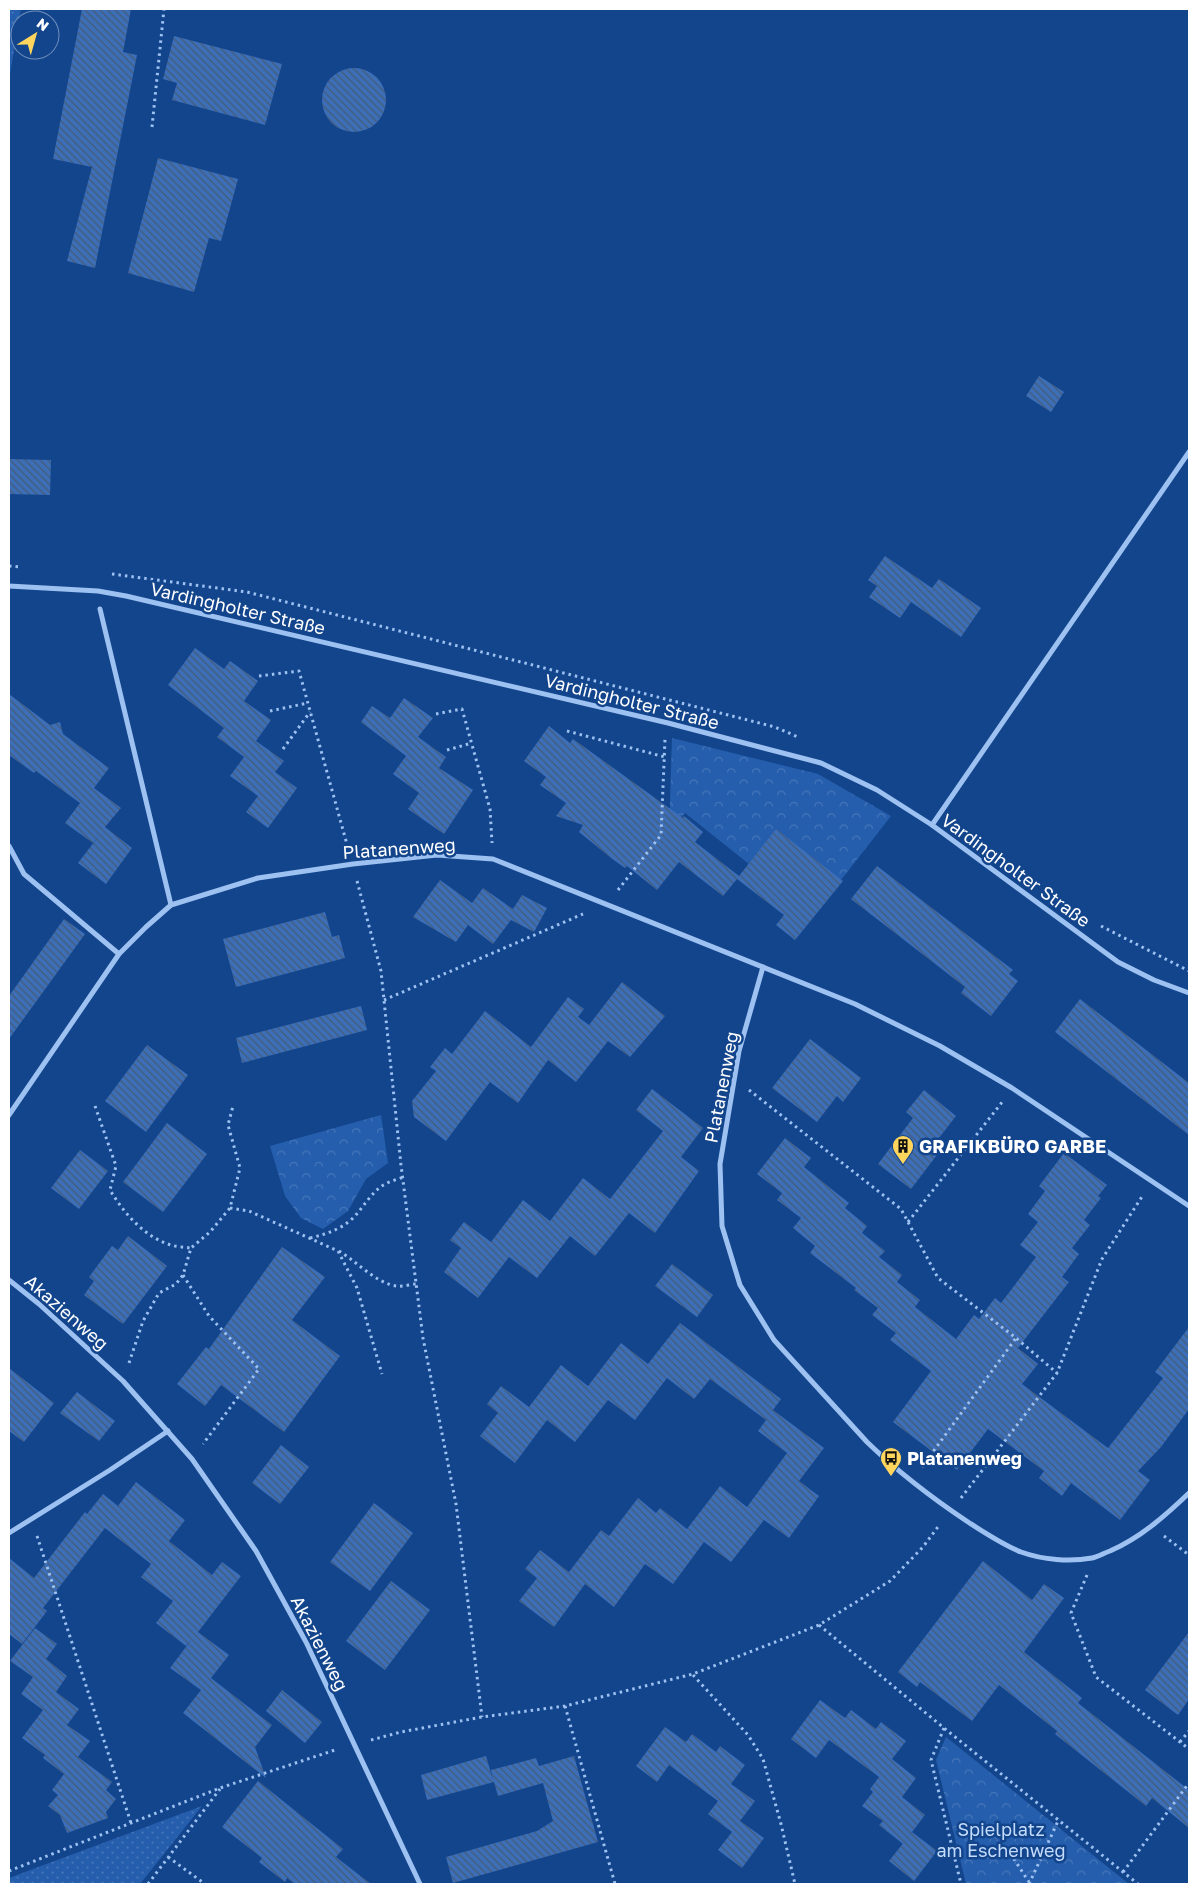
<svg xmlns="http://www.w3.org/2000/svg" width="1198" height="1893" font-family="'Golos Text',sans-serif">
<style>
.grass{fill:url(#grass-dots)}
.forest{fill:url(#forest-crowns)}
.building{fill:url(#building-back-hatch)}
.lines{fill:none;stroke-linecap:round;stroke-linejoin:round}
.path{stroke:#9dc1f1;stroke-width:3;stroke-dasharray:2.5 4;stroke-linecap:butt}
.minor{stroke:#9dc1f1;stroke-width:5}
.labels{text-anchor:middle;dominant-baseline:central;stroke-width:5;stroke-linejoin:round;paint-order:stroke}
.street-label{font-size:18px;fill:#fff;stroke:#13458d}
.poi-label{font-size:18px;font-weight:bold;fill:#fff;stroke:#13458d;text-anchor:start}
.park-label{font-size:18px;fill:#c4dcfc;stroke:#13458d}
</style>
<defs>
<pattern id="grass-dots" width="8" height="8" patternUnits="userSpaceOnUse" patternTransform="scale(1.25)"><rect width="8" height="8" fill="#255ead"/><path d="M2 2h.1M6 6h.1" fill="none" stroke="#4676b9" stroke-width="1.8" stroke-linecap="round"/></pattern>
<pattern id="forest-crowns" width="20" height="18" patternUnits="userSpaceOnUse" patternTransform="scale(1.25)"><rect width="20" height="18" fill="#255ead"/><path d="M2 6a3 3 0 1 1 6 0M12 15a3 3 0 1 1 6 0" fill="none" stroke="#4676b9"/></pattern>
<pattern id="building-back-hatch" width="6" height="6" patternUnits="userSpaceOnUse" patternTransform="scale(1.25)"><rect width="6" height="6" fill="#3c6fb7"/><path d="M-1 5l2 2M0 0l6 6M5-1l2 2" fill="none" stroke="#465a77"/></pattern>
</defs>
<rect width="100%" height="100%" fill="#13458d"/>
<g class="grass">
<path d="M9,9H21L9,80Z"/>
<path d="M202,1806L140,1884H9V1878Z"/>
</g>
<g class="forest">
<path d="M672,738L818,774L891,816L841,880L749,864L685,813L669,834Z"/>
<path d="M381,1115L388,1163L366,1179L348,1211L323,1229L301,1218L285,1196L270,1146Z"/>
<path d="M946,1737L1129,1884H966L936,1760Z"/>
</g>
<g class="building">
<path d="M82,9H131L123,52L137,55L95,268L67,261L92,167L53,159Z"/>
<path d="M174,36L282,64L265,125L172,100L177,83L163,79Z"/>
<circle cx="354" cy="100" r="32"/>
<path d="M158,158L238,179L221,241L209,238L194,292L128,273Z"/>
<path d="M1039,376L1064,392L1051,412L1026,396Z"/>
<path d="M9,459L51,460L50,495L9,494Z"/>
<path d="M885,556L932,588L939,579L981,608L961,637L911,602L900,618L869,597L877,586L868,580Z"/>
<path d="M195,648L224,669L230,661L258,681L244,701L271,720L256,741L284,761L275,772L297,788L268,828L246,812L258,796L230,776L247,753L244,757L217,737L224,728L168,685Z"/>
<path d="M9,694L50,725L60,722L63,734L109,768L94,788L121,808L105,827L132,848L106,884L78,863L101,833L93,843L65,823L80,803L36,771L34,773L9,755Z"/>
<path d="M404,698L433,718L418,737L446,757L439,768L473,790L444,834L408,809L419,793L393,774L406,756L361,722L372,706L390,718Z"/>
<path d="M549,726L570,743L573,739L683,818L684,816L703,832L695,842L739,876L776,829L843,881L795,940L776,925L784,915L737,879L723,896L679,862L657,890L627,866L625,868L611,858L579,832L583,825L556,816L566,803L540,785L546,777L524,761Z"/>
<path d="M877,866L1013,970L1009,974L1018,981L991,1016L961,993L965,987L851,899Z"/>
<path d="M440,880L472,903L483,888L513,909L522,895L547,908L534,932L511,920L493,944L468,925L456,942L413,917Z"/>
<path d="M325,912L332,937L339,935L345,958L236,987L223,939Z"/>
<path d="M64,919L85,934L9,1039V996Z"/>
<path d="M622,982L665,1016L630,1057L608,1041L576,1082L548,1060L518,1103L490,1082L446,1141L414,1117L412,1101L436,1071L430,1067L445,1048L452,1054L485,1011L531,1047L568,997L584,1009L578,1017L589,1025Z"/>
<path d="M1080,999L1189,1083V1135L1055,1032Z"/>
<path d="M361,1006L367,1030L242,1063L236,1038Z"/>
<path d="M810,1039L861,1078L843,1102L837,1096L817,1122L772,1088Z"/>
<path d="M147,1045L188,1075L146,1132L105,1101Z"/>
<path d="M652,1089L703,1128L681,1157L699,1171L655,1233L629,1213L595,1256L570,1236L537,1278L509,1257L478,1298L444,1272L461,1248L450,1240L464,1222L491,1242L523,1200L550,1221L583,1178L610,1199L663,1131L636,1110Z"/>
<path d="M924,1090L956,1116L939,1138L946,1143L911,1189L878,1164L913,1118L906,1112Z"/>
<path d="M167,1123L207,1154L163,1212L123,1182Z"/>
<path d="M785,1138L811,1158L804,1167L849,1203L845,1208L867,1226L862,1233L885,1251L879,1257L902,1275L897,1282L920,1300L915,1307L956,1339L974,1315L979,1319L995,1298L1001,1303L1036,1257L1020,1245L1038,1222L1028,1214L1045,1191L1039,1186L1064,1153L1107,1185L1098,1196L1101,1198L1084,1220L1090,1225L1072,1248L1079,1254L1062,1277L1069,1282L1018,1348L1038,1364L1022,1384L1108,1448L1163,1378L1155,1372L1189,1327V1409L1161,1447L1138,1471L1150,1480L1120,1520L1071,1483L1062,1496L1039,1478L1044,1471L988,1429L957,1470L893,1422L931,1371L890,1340L896,1333L872,1315L878,1308L854,1290L856,1288L810,1253L815,1246L793,1228L801,1218L777,1200L782,1193L757,1174Z"/>
<path d="M80,1150L108,1171L79,1209L51,1188Z"/>
<path d="M128,1236L167,1266L123,1324L84,1295L94,1281L89,1277L112,1246L118,1250Z"/>
<path d="M282,1247L325,1277L292,1320L340,1356L284,1432L221,1385L205,1406L177,1384L206,1347L209,1349Z"/>
<path d="M672,1264L713,1295L697,1317L655,1286Z"/>
<path d="M680,1323L781,1399L773,1410L824,1448L799,1481L819,1496L789,1538L764,1520L731,1562L704,1542L673,1584L645,1564L614,1607L585,1584L554,1627L519,1601L537,1578L525,1569L540,1550L582,1582L569,1572L601,1530L609,1536L638,1498L656,1513L660,1508L687,1529L720,1486L747,1507L787,1453L758,1431L766,1420L710,1379L694,1399L667,1378L635,1420L608,1400L575,1442L547,1420L515,1463L480,1436L498,1413L487,1404L501,1386L529,1407L561,1365L588,1386L621,1343L648,1364Z"/>
<path d="M9,1368L54,1403L24,1442L9,1431Z"/>
<path d="M77,1392L115,1421L99,1441L60,1413Z"/>
<path d="M281,1445L309,1467L280,1504L252,1483Z"/>
<path d="M136,1482L185,1520L169,1541L212,1575L222,1562L241,1576L198,1632L229,1655L211,1678L272,1725L255,1747L266,1778L183,1713L201,1690L170,1668L192,1639L186,1646L156,1623L173,1601L141,1577L151,1564L105,1528L43,1608L47,1611L22,1644L9,1634V1558L34,1578L85,1512L87,1514L103,1494L118,1506Z"/>
<path d="M374,1503L413,1533L370,1591L330,1562Z"/>
<path d="M983,1561L1032,1600L1044,1584L1064,1598L1024,1652L1082,1698L1078,1703L1189,1790V1828L1152,1798L1146,1806L1055,1734L1057,1731L999,1685L972,1721L920,1682L917,1687L898,1672Z"/>
<path d="M391,1581L430,1610L385,1670L346,1641Z"/>
<path d="M35,1628L57,1644L46,1659L67,1676L56,1692L79,1709L67,1725L90,1741L78,1757L112,1782L106,1790L116,1799L106,1812L108,1818L67,1833L60,1815L48,1806L58,1795L52,1790L64,1774L43,1758L45,1755L22,1738L43,1710L21,1694L33,1677L10,1661Z"/>
<path d="M1189,1632V1699L1178,1715L1145,1690Z"/>
<path d="M282,1690L322,1722L305,1743L266,1711Z"/>
<path d="M820,1700L845,1718L851,1710L876,1729L881,1722L906,1741L892,1759L916,1778L902,1797L925,1815L903,1844L879,1825L883,1821L862,1806L873,1792L870,1789L879,1777L829,1740L816,1758L791,1739Z"/>
<path d="M665,1727L686,1742L692,1734L716,1752L720,1746L745,1765L731,1784L755,1801L740,1821L764,1838L742,1868L718,1850L732,1832L708,1814L718,1801L669,1765L657,1782L636,1766Z"/>
<path d="M486,1756L493,1780L491,1770L510,1765L536,1758L539,1766L574,1756L598,1842L453,1883L446,1857L537,1831L553,1821L543,1783L498,1796L494,1782L427,1800L421,1775Z"/>
<path d="M258,1781L343,1849L336,1857L371,1884H295L287,1878L285,1882L259,1862L262,1858L222,1827Z"/>
<path d="M912,1832L937,1851L914,1881L889,1861Z"/>
</g>
<g class="lines">
<g class="path">
<path d="M152,127L164,9"/>
<path d="M9,566L21,567"/>
<path d="M112,574L247,592L775,727L798,737"/>
<path d="M259,676L299,671L348,848"/>
<path d="M270,711L308,703"/>
<path d="M436,714L462,709L490,809L492,843"/>
<path d="M567,731L665,757"/>
<path d="M283,749L310,712"/>
<path d="M447,750L472,743"/>
<path d="M357,881L381,971L401,1165L423,1338L456,1504L482,1717"/>
<path d="M618,890L661,835L665,739"/>
<path d="M1101,926L1189,971"/>
<path d="M384,1000L583,914"/>
<path d="M749,1090L901,1209L938,1278L1016,1338L1057,1373"/>
<path d="M95,1106L116,1166L110,1190C124,1213 144,1237 171,1245C177,1247 184,1247 190,1248"/>
<path d="M230,1208L249,1211L338,1251L357,1288L382,1374"/>
<path d="M908,1222L1003,1101"/>
<path d="M310,1238C326,1234 340,1230 353,1218C364,1207 371,1192 385,1184C391,1181 398,1179 404,1177"/>
<path d="M339,1251C356,1261 377,1284 397,1286C403,1287 411,1284 417,1284"/>
<path d="M183,1275L209,1316L259,1369L203,1444"/>
<path d="M129,1363L143,1321L159,1293L176,1284L183,1275L191,1248L210,1232L230,1208L240,1168L228,1125L233,1106"/>
<path d="M922,1467L1016,1338"/>
<path d="M961,1498L1057,1373L1102,1259L1143,1195"/>
<path d="M37,1536L131,1823"/>
<path d="M1164,1536L1189,1555"/>
<path d="M1087,1575L1071,1613L1096,1677L1189,1749"/>
<path d="M819,1625L944,1728L1138,1884"/>
<path d="M693,1675L748,1735L763,1759L781,1824L795,1884"/>
<path d="M565,1706L615,1884"/>
<path d="M944,1728L931,1760L961,1884"/>
<path d="M371,1740L401,1732L482,1717L565,1706L693,1674L819,1625L890,1581L923,1547L940,1524"/>
<path d="M1180,1742L1189,1731"/>
<path d="M168,1857L205,1884"/>
<path d="M987,1857L1008,1850L1029,1882"/>
<path d="M9,1871L220,1788L338,1749"/>
<path d="M1123,1872L1189,1783"/>
<path d="M148,1884L220,1789"/>
<path d="M1029,1884L1059,1819"/>
</g>
<g class="minor">
<path d="M9,586L98,591L126,596L668,723L821,763L877,790L932,825L1118,962L1154,980L1189,993"/>
<path d="M100,609L171,905"/>
<path d="M932,825L1189,452"/>
<path d="M9,846L24,874L119,954"/>
<path d="M763,967L739,1051L720,1164L722,1226L740,1285L774,1340L867,1442C898,1472 932,1498 968,1522C985,1533 1003,1545 1021,1552C1043,1560 1070,1562 1092,1558C1098,1557 1104,1553 1110,1551C1140,1538 1165,1516 1189,1493"/>
<path d="M9,1115L119,954L146,927L171,905L258,878L353,864L437,855L493,859L855,1004L940,1046L1012,1088L1189,1206"/>
<path d="M9,1280L39,1304L123,1381L192,1459L256,1551L306,1642L420,1884"/>
<path d="M9,1533L110,1470L168,1431"/>
</g>
</g>
<defs>
<g id="building-pin" transform="scale(1.125)"><path d="M0 17L-7.5 6A9.5 9.5 0 1 1 7.5 6Z" fill="#ffd55d" stroke="#13458d"/><path d="M-4-6H4V6H1V3H-1V6H-4ZM-2.5-4.3h1.7v1.8h-1.7ZM.8-4.3h1.7v1.8H.8ZM-2.5-1h1.7V.8h-1.7ZM.8-1h1.7V.8H.8Z" fill="#111"/></g>
<g id="bus-pin" transform="scale(1.125)"><path d="M0 17L-7.5 6A9.5 9.5 0 1 1 7.5 6Z" fill="#ffd55d" stroke="#13458d"/><path d="M-5-6H5V4H4V6H2V4H-2V6H-4V4H-5ZM-3.5-4V0h7V-4ZM-3.5 1.2v1.5H-2V1.2ZM2 1.2v1.5H3.5V1.2Z" fill="#111"/></g>
</defs>
<g fill-rule="evenodd">
<use href="#building-pin" x="903" y="1146"/>
<use href="#bus-pin" x="891" y="1458"/>
</g>
<g class="labels">
<g class="street-label">
<text transform="translate(238 608) rotate(13)">Vardingholter Straße</text>
<text transform="translate(632 701) rotate(14)">Vardingholter Straße</text>
<text transform="translate(399 848) rotate(-4)">Platanenweg</text>
<text transform="translate(1016 870) rotate(36)">Vardingholter Straße</text>
<text transform="translate(721 1087) rotate(-79)">Platanenweg</text>
<text transform="translate(67 1312) rotate(41)">Akazienweg</text>
<text transform="translate(320 1643) rotate(63)">Akazienweg</text>
</g>
<g class="poi-label">
<text x="919" y="1146">GRAFIKBÜRO GARBE</text>
<text x="907" y="1458">Platanenweg</text>
</g>
<g class="park-label">
<text x="1001" y="1829">Spielplatz<tspan x="1001" dy="21">am Eschenweg</tspan></text>
</g>
</g>
<rect width="1198" height="1893" fill="none" stroke="#ffffff" stroke-width="20"/>
<g transform="translate(35 35) rotate(37)"><circle r="24" fill="#13458d" stroke="#718fbb"/>
<path d="M0-4L9 19L0 12L-9 19Z" fill="#ffd55d"/>
<text y="-8" font-size="14" font-weight="bold" text-anchor="middle" fill="#ffffff">N</text>
</g>
</svg>
